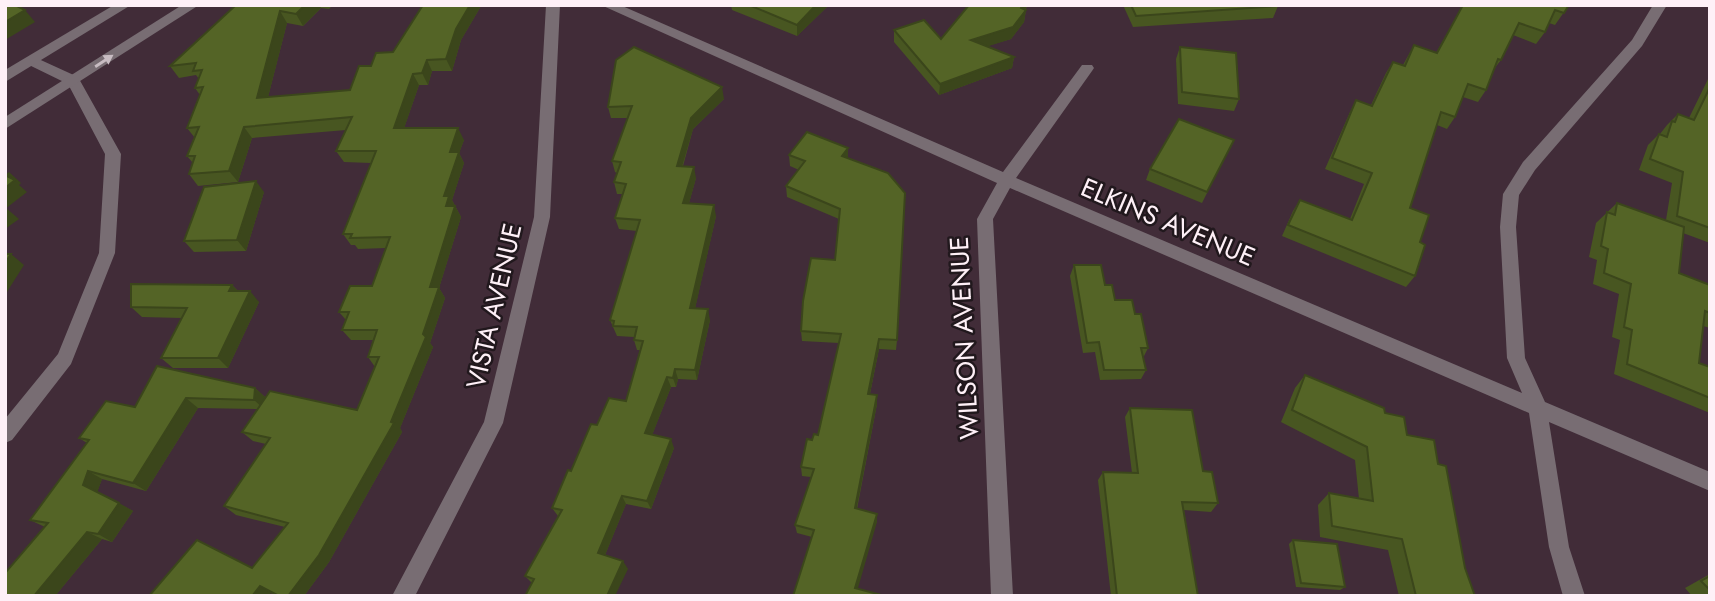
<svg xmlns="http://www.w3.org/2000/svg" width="1715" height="601" font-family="Jost,sans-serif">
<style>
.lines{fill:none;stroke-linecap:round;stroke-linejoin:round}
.minor{fill:#786d73;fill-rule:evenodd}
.tertiary{fill:#786d73;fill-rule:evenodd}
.wall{fill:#485621}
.shaded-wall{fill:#3b461b}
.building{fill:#546426;stroke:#3b461b;stroke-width:2}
.oneway{fill:#c8bcc2}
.labels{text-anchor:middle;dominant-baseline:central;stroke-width:5;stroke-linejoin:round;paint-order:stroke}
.street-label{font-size:26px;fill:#fef0f7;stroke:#21181d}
</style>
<rect width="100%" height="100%" fill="#412c38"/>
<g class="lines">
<g class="minor">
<path d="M546,5H560L550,217L503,423L415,596H392L484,422L534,217Z"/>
<path d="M601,5H620L1003,172L1082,65H1092L1094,68L1092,71L1016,178L1522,393L1507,358L1500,227L1503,194L1523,162L1632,40L1653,5H1667L1642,46L1535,170L1519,195L1516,227L1525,358L1545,402L1710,472V491L1549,422L1569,547L1585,596H1563L1549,547L1529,413L1010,188L993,219L1013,596H991L977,219L997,183Z"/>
<path d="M32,56L78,77L121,154L115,253L71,364L12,440L5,443V419L58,354L99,253L105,154L68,84L27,64L25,61Z"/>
</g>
<g class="tertiary">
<path d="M114,5H131L5,82V70Z"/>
<path d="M182,5H199L5,129V117Z"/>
</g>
</g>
<g class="wall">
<path d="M236,5H333L329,9L321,8L303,26L287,23L268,97L350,90L371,66L393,52L481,6L461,40L452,71H432L428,85H419L404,128L464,140L459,153L464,163L452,200L461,217L439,288L445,298L430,343L433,347L400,428L402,432L329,562L304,596H276L271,593L149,596L252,568L285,527L236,515L224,506L266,444L253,441L242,432L258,409L198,408L146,491L102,479L97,492L133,511L112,542L102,539L55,596H5L45,527L30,520L87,443L79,438L135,407L255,388L265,397L357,410L375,367L368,357L373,340H351L342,330L346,320L339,312L372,286L386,248L358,249L355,245H351L343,234L371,163L344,162L336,151L346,130L252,138L238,182L198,186L189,174L193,163L187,156L195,138L187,128L200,95L195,88L199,79L196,75L179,78L170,66Z"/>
<path d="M731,5H829L797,36L732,10Z"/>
<path d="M1028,5L1025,10H1026L1024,22L1011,39L987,46L1014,57L1012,68L939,95L894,42V30L941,39Z"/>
<path d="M1123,5H1277L1278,6L1273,18L1133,27Z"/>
<path d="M1463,5H1569L1555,25L1549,23L1545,32L1536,44L1513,35L1501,60L1494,69L1486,90L1478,102L1463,97L1455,117L1447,129L1437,125L1410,208L1420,242L1415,276L1406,287L1282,236L1293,211L1300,200L1350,219L1364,184L1325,169L1350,112L1356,100L1371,105L1386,73L1393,62L1403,65L1414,45L1436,53Z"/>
<path d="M1180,47L1239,99L1234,111L1178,104L1176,59Z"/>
<path d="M1710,75V243L1683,233L1679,273L1710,285V328L1703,326L1699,363L1710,367V413L1614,374L1620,340L1612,337L1619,294L1593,284L1597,260L1589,257L1596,223L1617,203L1666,220L1672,183L1639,170L1648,145L1659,134H1660L1667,125L1678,114L1689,118Z"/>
<path d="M724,99L693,129L683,166L696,178L689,203L716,216L695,308L710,320L697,380L678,379L676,387H671L652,435L674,448L651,509L626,504L605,555L628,569L532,583L525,576L558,516L552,508L597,425L626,401L640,350H637L634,340V337L617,336L610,320L637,231L619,229L615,218L623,194H617L614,182L617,173L615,172L612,161L628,118H611L608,107Z"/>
<path d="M1228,151L1202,203L1146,180L1150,169Z"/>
<path d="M789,155L848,158L897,340L896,350L879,349L870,394L877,395V404L857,509L877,522L793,596L812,537L797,533L795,525L811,477L802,476L801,467L812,440L818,435L839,343L802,341L801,331L835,260L839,219L787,197L786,186L799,170L790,166Z"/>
<path d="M264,192L246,251L194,252L184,241Z"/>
<path d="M1074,265L1105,285L1115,300L1135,314L1148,348L1143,358L1146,370L1141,379L1100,380L1095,352L1083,353L1070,276Z"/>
<path d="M232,285L238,291L259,302L228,368H173L161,358L182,318L142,317L131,307Z"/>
<path d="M1305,375L1385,413L1438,464L1465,568L1475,596H1399L1388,550L1320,537L1318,505L1329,493L1359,499L1355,460L1281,422L1295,388Z"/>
<path d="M1130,408L1203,471L1218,503L1211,512L1184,510L1198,596H1111L1098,480L1103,472L1132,473L1125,417Z"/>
<path d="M1293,540L1345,587L1340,590L1296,587L1289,544Z"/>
<path d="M1710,574V596H1692L1685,588Z"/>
</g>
<g class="shaded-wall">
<path d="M305,5H320L321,8L303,26L296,14Z"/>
<path d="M470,5H481V6L461,40L452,71L446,59L456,29Z"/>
<path d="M816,5H829L797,36V25Z"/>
<path d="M1022,5H1028L1020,16L1026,10L1024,22L1011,39L970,52L971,40Z"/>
<path d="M25,10L35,22L5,40V22Z"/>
<path d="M280,11L287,23L265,109L257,98Z"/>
<path d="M1014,57L1012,68L939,95L940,84Z"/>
<path d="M427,60L432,71L428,85L422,73Z"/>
<path d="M413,74L419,85L400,140L394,128Z"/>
<path d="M722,87L724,99L693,129L679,177L677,166L691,118Z"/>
<path d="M244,127L252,138L238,182L229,171Z"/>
<path d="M458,128L464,140L459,153L464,163L452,200L461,217L439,288L445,298L430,343L433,347L400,428L402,432L329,562L304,596H288L391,422L423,334L430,287L446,206L444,196L450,152Z"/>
<path d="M848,148V159L842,156Z"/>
<path d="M694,167L696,178L686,214L683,203Z"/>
<path d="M9,172L21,183L19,185L27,192L5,209V175Z"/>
<path d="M256,181L264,192L246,251L237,240Z"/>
<path d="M714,205L716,216L693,318L690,308Z"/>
<path d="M6,208L19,219L5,229V209Z"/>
<path d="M11,254L24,265L5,295V263Z"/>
<path d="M232,285L242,295L229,291Z"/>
<path d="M250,291L259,302L228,368L218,358Z"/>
<path d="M708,309L710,320L697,380L695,370Z"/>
<path d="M879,339V349L868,403V394Z"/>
<path d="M675,369L678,379L676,387L673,378Z"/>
<path d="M667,377L671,387L649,443L645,433Z"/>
<path d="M255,388L265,397L264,409L254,400Z"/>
<path d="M877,395V404L855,517V508Z"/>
<path d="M186,398L198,408L146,491L133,483Z"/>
<path d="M671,439L674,448L651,509L647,501Z"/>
<path d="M88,471L102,479L97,493L83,485Z"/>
<path d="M622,496L626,504L603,560L598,553Z"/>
<path d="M119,503L133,511L112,542L98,534Z"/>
<path d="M877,514V522L856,595L855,588Z"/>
<path d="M87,532L102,539L55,596H34Z"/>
<path d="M623,561L628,569L615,596H607Z"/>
<path d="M260,586L271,593L269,596H252Z"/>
</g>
<g class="building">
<path d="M5,5H15L25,10L5,22Z"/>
<path d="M236,5H305L296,14L280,11L257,98L350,90L359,66H371L376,53L393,52L423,5H470L456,29L446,59L427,60L422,73L413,74L394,128H458L450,152H459L444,196H449L446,206H455L430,287H439L423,334L426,337L391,422L394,423L319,555L288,596H279L260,586L252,596H149L197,540L252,568L288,523L224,506L270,438L242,432L270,391L357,410L379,357H368L377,330H342L349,312H339L350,286H372L390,237L350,238L352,234H343L376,151H336L352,117L244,127L229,171L189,174L195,156H187L199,127L187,128L203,87L195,88L202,70L193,71L196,63L170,66Z"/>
<path d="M749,5H816L797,25Z"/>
<path d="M969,5H1022L1021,8L1026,10L1013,27L971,40L1014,57L940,84L894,30L924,20L941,39Z"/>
<path d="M1131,5H1277L1278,6L1136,16Z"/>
<path d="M1463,5H1569L1564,13L1555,10L1545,32L1519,23L1501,60L1498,59L1486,90L1468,84L1455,117L1441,112L1410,208L1429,215L1420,242L1425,245L1415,276L1288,225L1300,200L1352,220L1372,173L1332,158L1356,100L1372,106L1393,62L1405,66L1414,45L1437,53Z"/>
<path d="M634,47L722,87L691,118L677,166L694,167L683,203L714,205L690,308L708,309L695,370L675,369L673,378L667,377L645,433L671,439L647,501L622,496L598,553L623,561L607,596H525L534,579L525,576L562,510L552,508L568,470L571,471L591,424L597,425L609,398L626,401L643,341L634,340L637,327L613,326L614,321L610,320L640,220L615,218L626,184L614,182L621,162L612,161L632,106L608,107L616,60Z"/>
<path d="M1180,47L1236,53L1239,99L1182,92Z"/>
<path d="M1710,87V228L1677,216L1683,172L1650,159L1659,134L1667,137L1672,121L1675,122L1678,114L1694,120Z"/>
<path d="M1179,119L1234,140L1207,192L1150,169Z"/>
<path d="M807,132L848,148L842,156L888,173L905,193L897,340L879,339L868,394L877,395L855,508L877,514L855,588L885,596H793L814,530L795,525L814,469L801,467L807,439L812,440L814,434L818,435L841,334L801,331L803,301L811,258L835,260L840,209L786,186L805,161L789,155Z"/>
<path d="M5,175L15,180L5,188Z"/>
<path d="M256,181L237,240L184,241L204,187Z"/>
<path d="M1617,203L1684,227L1679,273L1710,285V313L1705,311L1699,363L1710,367V398L1627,364L1632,330L1624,327L1631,284L1604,273L1608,249L1601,246L1607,212L1615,215Z"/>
<path d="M5,254H11L5,263Z"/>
<path d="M1074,265H1101L1105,285H1112L1115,300H1132L1135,314H1141L1148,348H1141L1146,370H1104L1099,342L1087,343Z"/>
<path d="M131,284L232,285L229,291H250L218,358H161L187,308L131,307Z"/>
<path d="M157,366L255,388L254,400L186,398L133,483L88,471L83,485L119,503L98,534L87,532L34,596H5V573L48,523L30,520L89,440L79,438L106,401L135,407Z"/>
<path d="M1305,375L1384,408L1385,413L1404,417L1407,435L1434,440L1438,464L1446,466L1465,568L1475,596H1416L1402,539L1332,526L1329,493L1373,501L1367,447L1292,410Z"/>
<path d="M1130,408L1192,410L1203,471L1212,472L1218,503L1182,502L1198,596H1117L1103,472L1138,473Z"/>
<path d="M1293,540L1337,544L1345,587L1301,583Z"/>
<path d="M1710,576V590L1701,581Z"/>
</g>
<defs><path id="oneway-solid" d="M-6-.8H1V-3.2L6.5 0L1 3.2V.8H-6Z" transform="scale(1.75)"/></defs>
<use class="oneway" href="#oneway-solid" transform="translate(104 61) rotate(-33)"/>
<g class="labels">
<g class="street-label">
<text transform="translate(1168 222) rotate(23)">ELKINS AVENUE</text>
<text transform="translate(494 306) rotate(-77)">VISTA AVENUE</text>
<text transform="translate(964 338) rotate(-93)">WILSON AVENUE</text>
</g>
</g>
<rect width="1715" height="601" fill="none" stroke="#fef0f7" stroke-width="14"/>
</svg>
